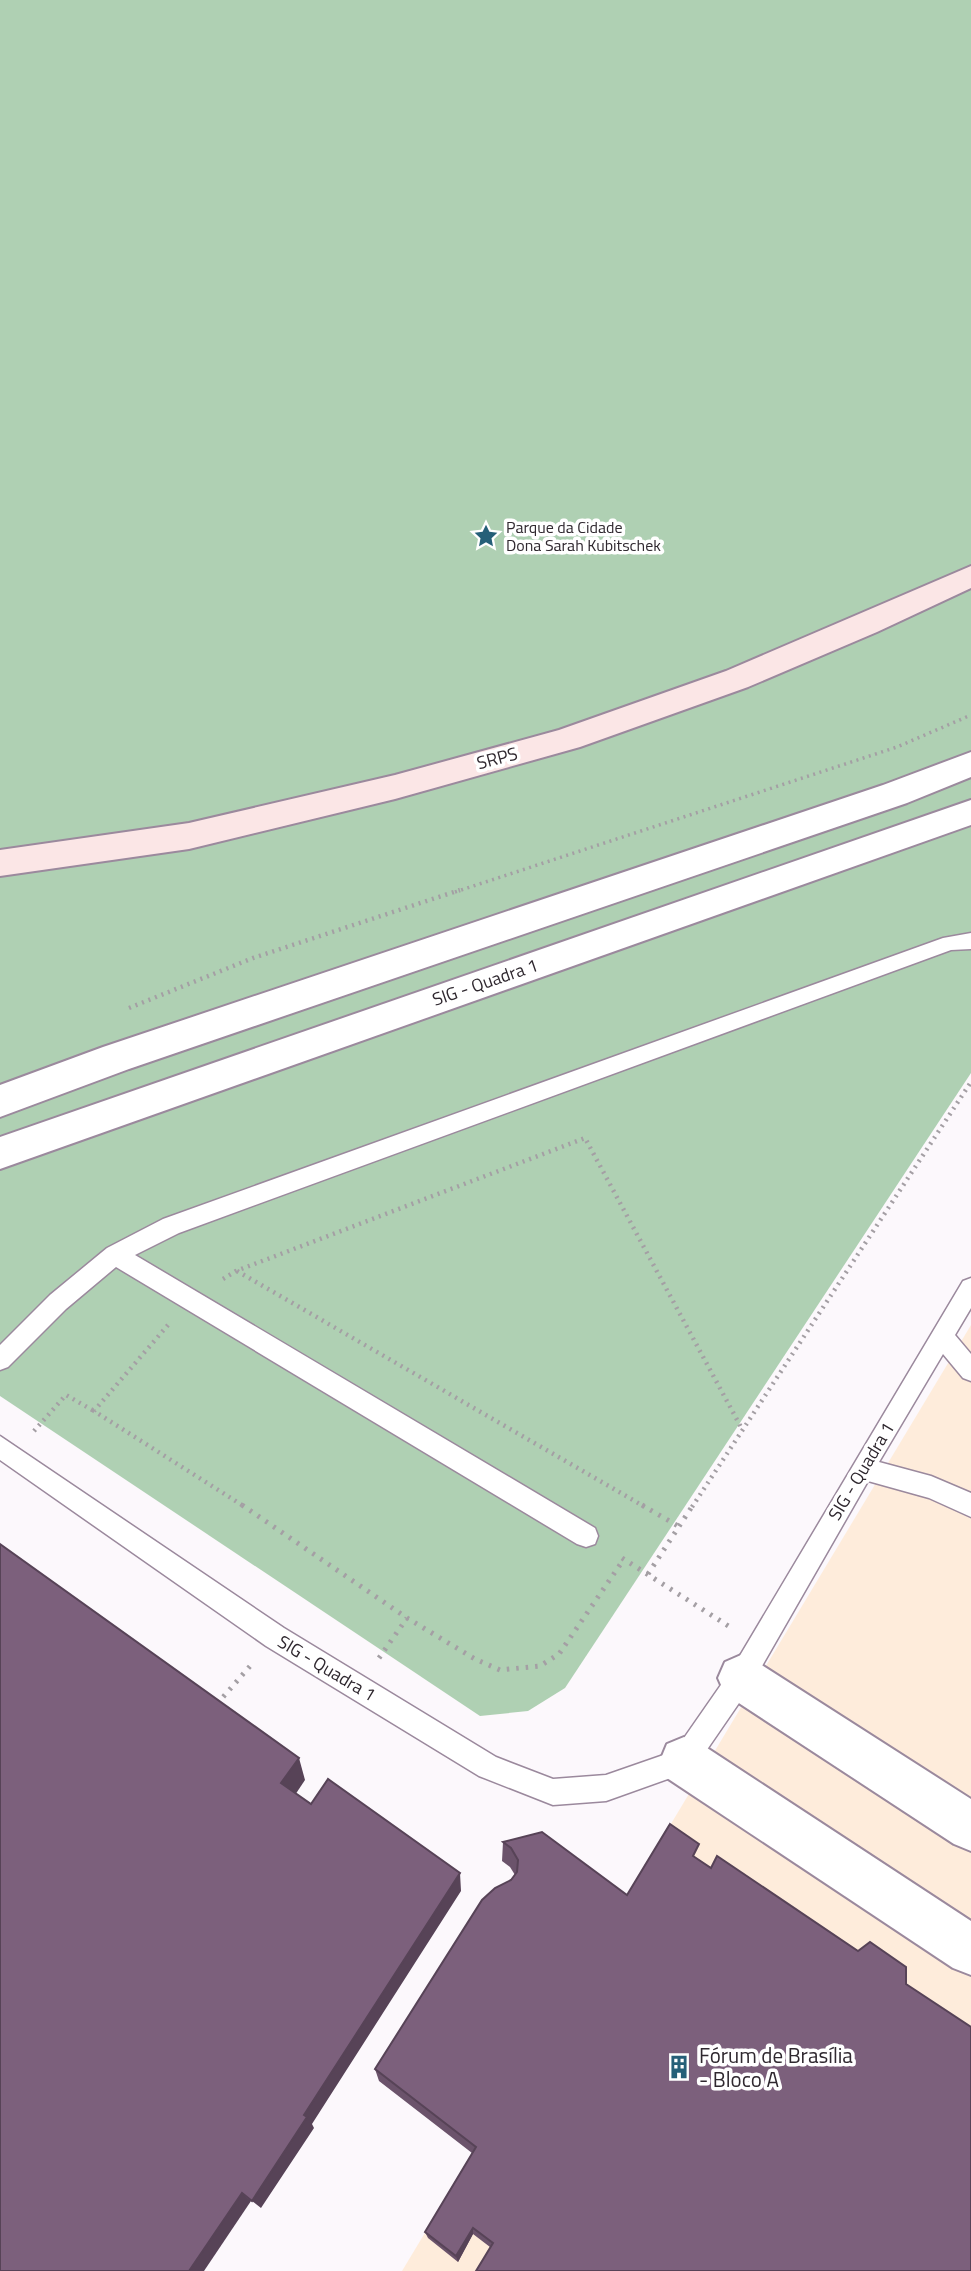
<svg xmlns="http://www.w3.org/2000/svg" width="971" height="2271" font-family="'Titillium Web',sans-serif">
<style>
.industrial{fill:#feecdb}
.green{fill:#afd0b3}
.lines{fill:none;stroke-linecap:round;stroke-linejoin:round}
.lane-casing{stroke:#9b899d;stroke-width:3}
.street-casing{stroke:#9b899d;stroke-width:4}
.secondary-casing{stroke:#9b899d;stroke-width:4}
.path-far2{stroke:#a49fa4;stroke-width:3.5;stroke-dasharray:2 4.5;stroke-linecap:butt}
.path-far1{stroke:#a49fa4;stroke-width:4.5;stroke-dasharray:2 5;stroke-linecap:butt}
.path{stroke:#a49fa4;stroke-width:5;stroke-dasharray:2.5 7;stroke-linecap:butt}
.lane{fill:#fff;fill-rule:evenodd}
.street{fill:#fff;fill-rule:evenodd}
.secondary{fill:#fbe6e6;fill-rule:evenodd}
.wall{fill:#6b536b}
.shaded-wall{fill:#574357}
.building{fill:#7c607c;stroke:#574357;stroke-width:2}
.labels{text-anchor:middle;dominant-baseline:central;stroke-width:7;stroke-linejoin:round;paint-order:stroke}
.far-poi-label{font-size:16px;fill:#2f282f;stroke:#fff;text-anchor:start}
.street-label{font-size:18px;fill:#2f282f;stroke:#fff}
.near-poi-label{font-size:21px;fill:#2f282f;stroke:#fff;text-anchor:start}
</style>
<rect width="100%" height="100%" fill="#fcf8fc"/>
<path class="industrial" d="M971,1325V2271H402Z"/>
<path class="green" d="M0,0H971V1073L565,1688L528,1711L480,1716L0,1396Z"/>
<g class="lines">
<g class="lane-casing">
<g id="lane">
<path d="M971,933V949L951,950L179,1233L135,1255L595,1528L598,1536L595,1544L586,1547L577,1544L116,1267L66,1309L8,1367L0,1370V1345L50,1295L107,1248L163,1219L943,938Z"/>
<path d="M971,1278V1308L955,1335L971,1354V1381L963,1378L943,1354L879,1462L931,1476L971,1493V1517L929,1498L868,1481L750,1687L693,1770L606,1801L553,1805L479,1776L266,1646L0,1460V1436L284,1628L496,1757L553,1779L606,1775L675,1751L732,1669L963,1281Z"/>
</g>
</g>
<g class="street-casing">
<g id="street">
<path d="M971,752V777L907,803L129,1069L0,1117V1085L103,1047L883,785Z"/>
<path d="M971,800V825L0,1169V1137Z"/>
<path d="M741,1655L757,1662L971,1799V1851L954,1844L725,1694L718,1678L725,1662Z"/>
<path d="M684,1737L701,1744L971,1921V1975L953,1968L667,1778L660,1761L667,1744Z"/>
</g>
</g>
<g class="secondary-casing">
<path id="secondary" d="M971,566V588L877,632L748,687L580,747L395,799L189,849L0,876V850L189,823L395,775L559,730L726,671Z"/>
</g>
<path class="path-far2" d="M455,892L897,747L971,715"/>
<g class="path-far1">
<path d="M129,1008L253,958L460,890"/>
<path d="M237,1271L645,1507"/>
<path d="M223,1279L236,1271L585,1138L742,1429"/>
<path d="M168,1325L94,1411L245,1507"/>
<path d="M34,1431L66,1395L94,1411"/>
<path d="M692,1507L971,1082"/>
</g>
<g class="path">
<path d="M242,1505L407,1618L475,1659L500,1670L540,1666L559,1654L624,1559"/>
<path d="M642,1505L678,1526"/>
<path d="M622,1558L730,1627"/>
<path d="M648,1574L693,1505"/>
<path d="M379,1658L407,1618"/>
<path d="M217,1704L251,1665"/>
</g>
<use href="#lane" class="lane"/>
<use href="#street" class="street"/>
<use href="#secondary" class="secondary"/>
</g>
<path class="wall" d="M503,1842L627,1895L694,1856L711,1868L858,1951L490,2247L473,2234L458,2262L428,2238L425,2232L472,2153L379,2081L375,2069L515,1875L510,1867L502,1861Z"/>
<g class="shaded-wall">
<path d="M299,1758L305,1780L289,1804L281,1783Z"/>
<path d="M460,1873L461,1891L312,2124L314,2128L261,2208L252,2201L304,2115Z"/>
<path d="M242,2193L251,2201L204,2271H189Z"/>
<path d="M473,2228V2234L458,2262L456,2256Z"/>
</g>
<g class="building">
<path d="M0,1544L299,1758L281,1783L311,1804L328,1779L460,1873L304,2115L307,2117L252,2201L242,2193L189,2271H0Z"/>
<path d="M670,1824L699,1844L693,1856L711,1868L717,1856L858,1951L870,1942L906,1967V1984L971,2027V2271H476L493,2243L473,2228L456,2256L425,2232L476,2147L375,2069L482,1900L495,1888L511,1880L517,1872L518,1860L511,1848L503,1842L542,1832L627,1895Z"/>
</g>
<defs>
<g id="sight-bare" transform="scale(1.89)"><path d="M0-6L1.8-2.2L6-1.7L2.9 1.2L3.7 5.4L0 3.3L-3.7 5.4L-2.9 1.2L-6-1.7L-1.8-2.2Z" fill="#255f78" stroke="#fff" stroke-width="2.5" paint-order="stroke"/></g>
<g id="building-bare" transform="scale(1.89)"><path d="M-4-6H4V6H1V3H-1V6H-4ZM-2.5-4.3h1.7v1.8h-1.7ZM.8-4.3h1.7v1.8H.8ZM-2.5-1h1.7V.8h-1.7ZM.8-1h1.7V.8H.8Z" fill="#255f78" stroke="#fff" stroke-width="2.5" paint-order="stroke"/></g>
</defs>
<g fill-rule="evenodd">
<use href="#sight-bare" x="486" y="536"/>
<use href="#building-bare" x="679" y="2067"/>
</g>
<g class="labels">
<g class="far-poi-label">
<text x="506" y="527">Parque da Cidade<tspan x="506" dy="18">Dona Sarah Kubitschek</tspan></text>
</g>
<g class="street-label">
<text transform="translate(497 758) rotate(-15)">SRPS</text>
<text transform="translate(485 982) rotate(-19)">SIG - Quadra 1</text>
<text transform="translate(861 1471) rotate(-59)">SIG - Quadra 1</text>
<text transform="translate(327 1668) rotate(31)">SIG - Quadra 1</text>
</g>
<g class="near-poi-label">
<text x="699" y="2055">Fórum de Brasília<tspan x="699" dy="24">- Bloco A</tspan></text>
</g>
</g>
</svg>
